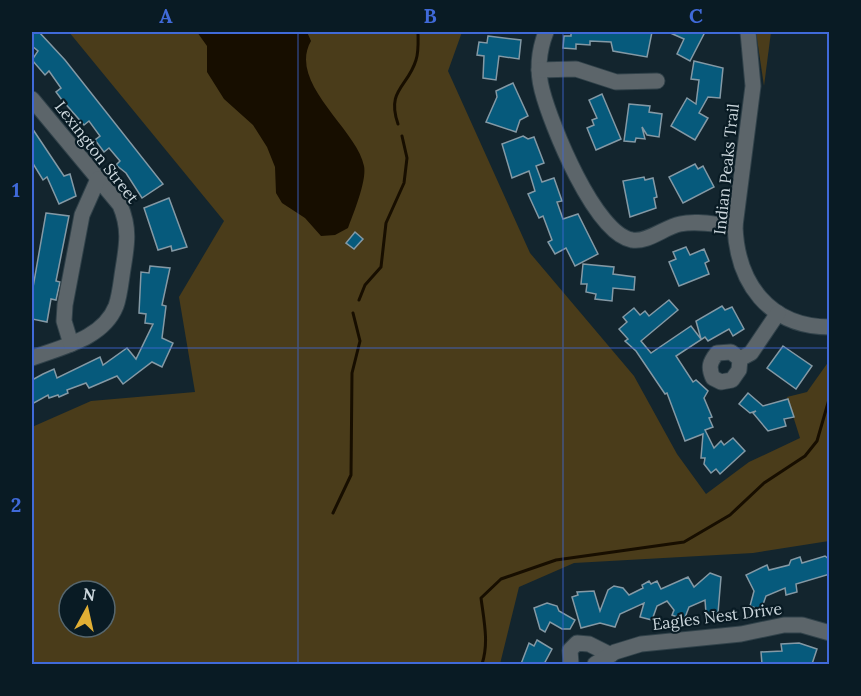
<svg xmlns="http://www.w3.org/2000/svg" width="861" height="696" font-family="Lora,serif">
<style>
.green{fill:#4a3c1a;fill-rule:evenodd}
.water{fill:#170e00}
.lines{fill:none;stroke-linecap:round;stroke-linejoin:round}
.stream{stroke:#170e00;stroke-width:3}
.building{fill:#065a7c;stroke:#8499a5;stroke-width:1.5}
.minor-casing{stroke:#31424a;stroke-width:17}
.minor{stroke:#5c656a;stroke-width:15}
.grid{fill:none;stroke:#406ad9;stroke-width:1.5;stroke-opacity:0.55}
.labels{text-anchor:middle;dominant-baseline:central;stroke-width:4.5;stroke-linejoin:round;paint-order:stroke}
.street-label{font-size:16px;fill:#cdd8de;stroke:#091b24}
.neatline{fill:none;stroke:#406ad9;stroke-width:2}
.grid-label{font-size:20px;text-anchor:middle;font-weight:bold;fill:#406ad9}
</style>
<rect width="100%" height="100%" fill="#13252e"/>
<g class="green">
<path d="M69,32H462L448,71L530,253L634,376L677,454L706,494L749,462L800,438L787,397L807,392L829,361V541L753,553L574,563L519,587L500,664H32V427L91,401L195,392L179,297L224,221ZM69,591H105V627H69Z"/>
<path d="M756,32H771L764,86Z"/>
</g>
<path class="water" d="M197,32H307L311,41C287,83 357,129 364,166C367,181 353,214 348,228L335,235L321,236L305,218L282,203L276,193L275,167L267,147L253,125L224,99L207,72V46Z"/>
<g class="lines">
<g class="stream">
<path d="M398,124C386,90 408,87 416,60C419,51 418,40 418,32"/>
<path d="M359,300L365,285L381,267L386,223L404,183L407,158L402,136"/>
<path d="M333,513L351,475L352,373L360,341L353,313"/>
<path d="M482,664C489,643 484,621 481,598L501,579L556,560L684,542L730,515L764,483L805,456L817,441L830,396"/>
</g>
</g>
<g class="building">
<path d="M32,32H39L65,60L163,184L142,198L126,173L116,165L120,161L109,148L104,152L95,140L100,136L89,121L84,125L62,100L56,92L61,88L49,71L45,75L32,60L38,51L32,46Z"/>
<path d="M571,32H652L647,57L613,51L611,42L590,41V45L576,44V49L563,48L564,36H571Z"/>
<path d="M668,32H705L690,61L677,54L684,39Z"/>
<path d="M488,36L521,40L519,59L499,56L496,80L483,78L484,56L477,55L479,42L487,43Z"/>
<path d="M694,61L723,68L720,98L708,97L699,113L708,118L695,140L671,126L687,98L696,104L699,80L691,79Z"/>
<path d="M513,83L528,116L520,120L516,132L486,122L497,97L496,91Z"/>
<path d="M602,94L621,139L596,150L587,128L594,125L592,120L597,118L589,100Z"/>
<path d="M629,104L650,106L649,112L662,114L659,137L647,135L642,127L645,139L636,138L635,142L624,141Z"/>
<path d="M32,128L64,176L70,174L76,196L59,204L47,177L43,180L32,162Z"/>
<path d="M523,136L528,139L534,137L544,163L536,166L542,182L554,178L562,201L557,202L563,219L578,214L598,254L575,266L566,248L555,254L548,242L552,240L543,216L539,218L528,194L535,191L529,171L512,178L502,144Z"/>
<path d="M695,164L698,169L703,166L714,187L683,203L669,177Z"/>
<path d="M644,177L645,180L653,178L657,197L654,198L656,208L630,217L623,181Z"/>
<path d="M169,198L187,247L172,251L171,246L158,250L144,208Z"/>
<path d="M46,213L69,216L56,281L60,282L56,300L51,299L47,322L32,319V293Z"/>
<path d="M355,232L363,239L354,249L346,243Z"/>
<path d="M686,247L690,255L704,249L709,261L705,263L709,274L679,286L669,262L676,259L673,252Z"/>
<path d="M583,264L614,267L613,274L635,277L634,290L613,288L612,301L595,299L596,294L586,292L587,284H581Z"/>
<path d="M150,266L170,268L162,305L166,306L162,338L173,343L162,367L152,362L123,384L117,376L89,388L86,383L67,390L68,393L59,397L58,395L49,398L48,395L32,404V380L43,374L54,369L57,378L100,357L103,365L127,348L136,359L153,324L145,323L146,314L139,313L141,272L149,273Z"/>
<path d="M669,300L678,310L641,341L651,353L691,326L701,339L696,321L722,306L725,310L732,307L744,329L733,336L729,329L708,341L705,337L676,356L693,382L696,380L708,391L704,398L712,417L709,418L713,427L705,430L714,448L721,441L724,445L733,438L745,451L720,474L716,469L711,473L704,464L705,458H701L703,434L685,441L667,393L665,394L636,351L625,341L628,339L619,329L627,322L623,317L634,308L640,315L645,311L649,316Z"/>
<path d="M783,346L812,366L796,389L767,368Z"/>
<path d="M748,393L763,406L788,399L794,417L784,419L786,426L768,431L753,413L756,411L750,413L739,404Z"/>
<path d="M825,556L830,560V574L796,584L797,592L786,595L785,588L766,596L761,610L750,606L754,591L746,575L767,565L769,570L789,565L791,560L800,557L802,563Z"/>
<path d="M710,573L721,577L718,613H706L705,600L689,607L684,620L672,615L674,610L667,601L657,606L652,620L640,617L644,603L620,614L615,627L600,623L581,628L572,597L578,595L577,592L594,591L600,611L608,590L614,586L623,588L629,595L643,588L642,585L649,581L651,584L657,581L661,589L688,577L694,587Z"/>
<path d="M547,603L557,606L559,611L575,620L570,629H562L550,622L545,632L540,629L534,608Z"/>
<path d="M537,640L552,649L544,664H521L529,643L534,646Z"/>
<path d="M799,643L817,649L812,664H762L761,652L782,651L781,644Z"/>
</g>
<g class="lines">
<g class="minor-casing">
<g id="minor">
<path d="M546,32C539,50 537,71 542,90C551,125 595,234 632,240C647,243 665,227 680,224C697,220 717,225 735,226"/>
<path d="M748,32L753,86L735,226C737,282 768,327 830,327"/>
<path d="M539,70L576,69L616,82L657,81"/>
<path d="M32,99L120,205C130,228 127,245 123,269C121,281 120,295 116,306C103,339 61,347 32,358"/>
<path d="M71,344L64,321L65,305L82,215L98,179"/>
<path d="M740,359L739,370L732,380L721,382L713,378C708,367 710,362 717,353L731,352L740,359L751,353L778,313"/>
<path d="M571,664L570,650L577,643L589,644L611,655"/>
<path d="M595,664L615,652L641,644L741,634L784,625H802L830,633"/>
</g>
</g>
<use href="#minor" class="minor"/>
</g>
<path class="grid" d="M298,32V664M563,32V664M32,348H830"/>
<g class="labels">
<g class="street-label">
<text transform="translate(97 152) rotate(52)">Lexington Street</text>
<text transform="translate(726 169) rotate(-84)">Indian Peaks Trail</text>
<text transform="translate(717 616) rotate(-7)">Eagles Nest Drive</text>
</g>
</g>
<rect width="861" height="696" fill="none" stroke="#091b24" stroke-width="66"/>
<g transform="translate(87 609) rotate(8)"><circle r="28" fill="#091b24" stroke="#57676e" stroke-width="1.5"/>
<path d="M0-4.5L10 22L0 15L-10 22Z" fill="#e1af34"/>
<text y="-9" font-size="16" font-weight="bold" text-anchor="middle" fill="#cdd8de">N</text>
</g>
<rect x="33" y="33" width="795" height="630" class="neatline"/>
<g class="grid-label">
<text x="166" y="23">A</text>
<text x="430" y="23">B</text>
<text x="696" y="23">C</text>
<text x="16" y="197">1</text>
<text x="16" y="512">2</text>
</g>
</svg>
